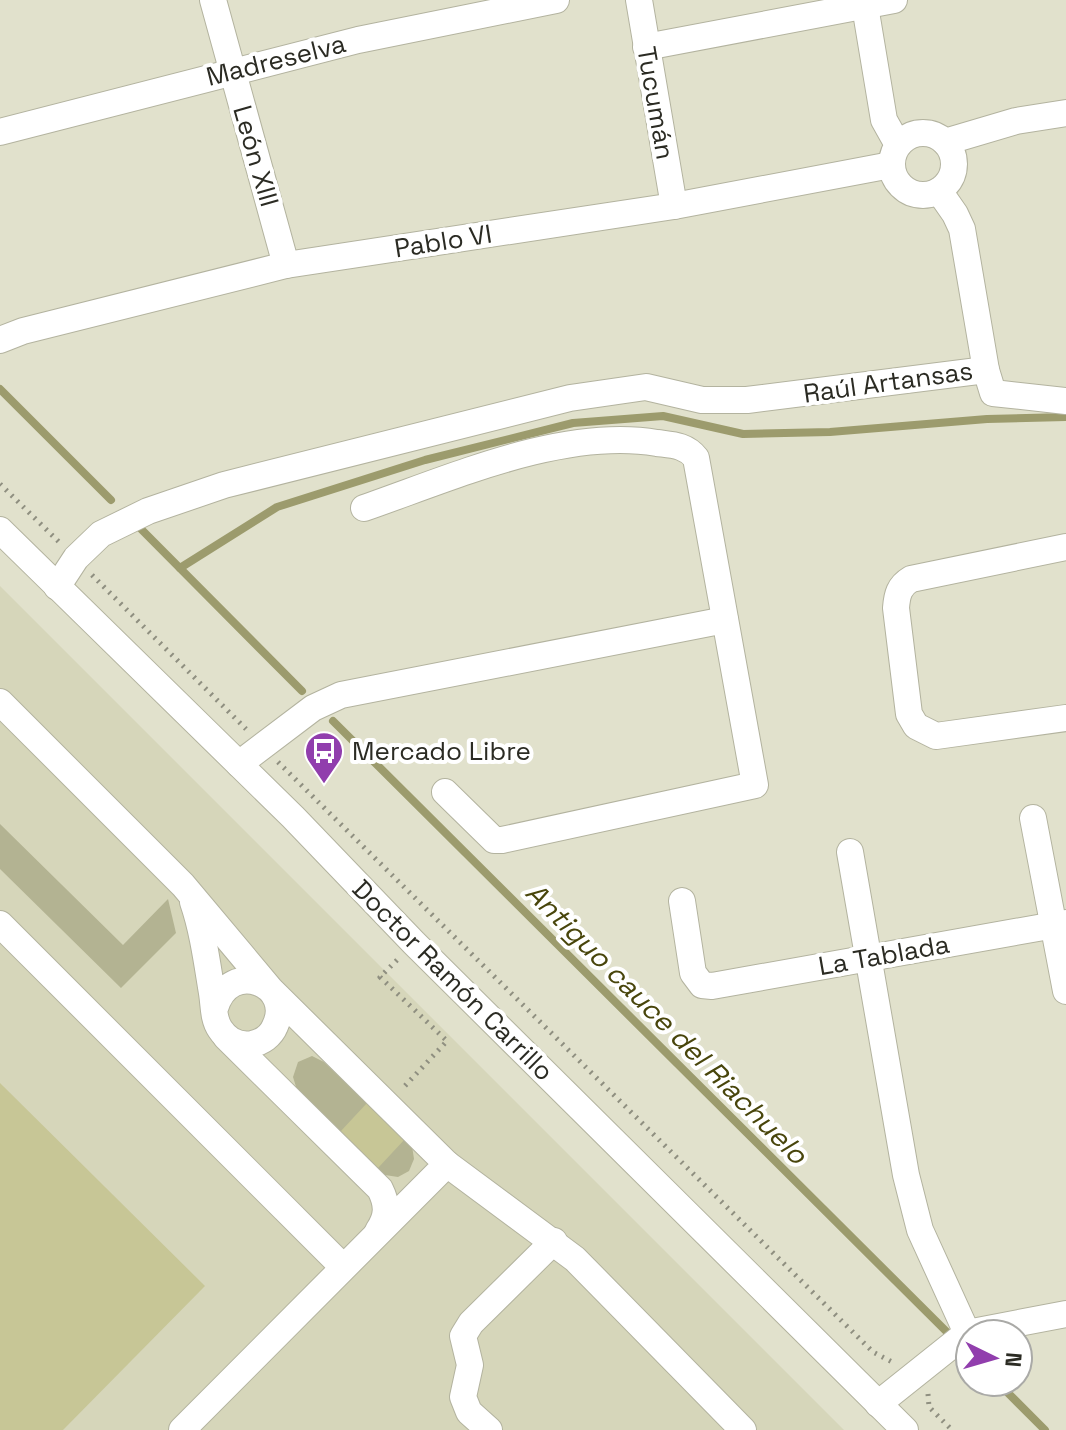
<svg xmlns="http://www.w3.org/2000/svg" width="1066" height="1430" font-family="'Space Grotesk',sans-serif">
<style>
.built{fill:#d6d6ba}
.green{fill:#b3b392}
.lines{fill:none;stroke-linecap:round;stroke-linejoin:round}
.stream{stroke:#9c9b6d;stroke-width:8}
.building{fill:#c7c696}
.minor-casing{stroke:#b3b39f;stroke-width:28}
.path{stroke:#8f8f80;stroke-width:5;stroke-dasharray:2 6;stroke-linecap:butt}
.minor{stroke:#fff;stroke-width:26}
.labels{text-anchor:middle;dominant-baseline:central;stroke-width:8;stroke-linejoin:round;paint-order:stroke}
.street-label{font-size:26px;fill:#2b2b23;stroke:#fff}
.poi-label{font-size:26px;fill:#2b2b23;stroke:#fff;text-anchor:start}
.water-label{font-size:28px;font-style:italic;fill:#48450b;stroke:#fff}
</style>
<rect width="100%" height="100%" fill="#e1e1cc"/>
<path class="built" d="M0,586L844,1430H0Z"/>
<g class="green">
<path d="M0,824L123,945L168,899L176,933L121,988L0,869Z"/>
<path d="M312,1056L324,1062L412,1146L414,1159L409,1171L398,1177L385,1175L297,1090L293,1077L298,1062Z"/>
</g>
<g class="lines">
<g class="stream">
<path d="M0,389L111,500"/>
<path d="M141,529L302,691"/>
<path d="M180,568L277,507L425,460L573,423L663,416L743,434L830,432L987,419L1066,417"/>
<path d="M333,721L970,1355"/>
<path d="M997,1382L1045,1430"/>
</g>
</g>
<g class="building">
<path d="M0,1083L205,1286L63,1430H0Z"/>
<path d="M367,1103L405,1139L378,1168L340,1132Z"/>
</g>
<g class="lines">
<g class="minor-casing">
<g id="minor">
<path d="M213,0L286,265"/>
<path d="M639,0L674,206"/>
<path d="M864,0L884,120L898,145"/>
<path d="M646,47L894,0"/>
<path d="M0,132L358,40L556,0"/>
<circle cx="923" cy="164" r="31"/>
<path d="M945,142L1016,121L1066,113"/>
<path d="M939,191L955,214L962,229L986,370L993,393L1066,401"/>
<path d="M0,340L23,331L286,265L674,206L891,165"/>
<path d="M364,508C451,478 564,427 657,443C672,445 686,445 696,458L755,785L502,840H494L445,792"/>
<path d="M0,530L293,817L414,943L905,1430"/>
<path d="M1066,547L911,579C899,586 897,595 896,608L909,714L916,726L936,736L1066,718"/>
<path d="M57,587L76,558L101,534L148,511L224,485L570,398L646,387L702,400H747L986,370"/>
<path d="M0,702L183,885L271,990L447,1164L182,1430"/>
<path d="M239,764L313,708L341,695L725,620"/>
<path d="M1033,818L1066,991"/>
<path d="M850,852L906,1175L920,1230L967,1333"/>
<path d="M682,901L693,973L702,985L712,986L1066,923"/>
<path d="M193,902C203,931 207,963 212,993C214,1005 213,1019 220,1029C227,1040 239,1046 252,1044C262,1042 271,1036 275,1026C295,985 230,957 215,1008"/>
<path d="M0,924L343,1267"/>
<path d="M226,1037L380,1189C388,1205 388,1216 378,1231"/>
<path d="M447,1164L575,1259L743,1430"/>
<path d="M967,1333L1066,1314"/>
<path d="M878,1404L967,1333"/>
<path d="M489,1430L469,1412L463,1397L470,1365L463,1336L471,1323L554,1241"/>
</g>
</g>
<g class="path">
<path d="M0,484L59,542"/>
<path d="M92,575L246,729"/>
<path d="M278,762L873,1352L894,1363"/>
<path d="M397,960L380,977L447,1041L402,1089"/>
<path d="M928,1394L929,1407L952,1430"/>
</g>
<use href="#minor" class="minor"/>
</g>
<defs>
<g id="bus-pin" transform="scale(2)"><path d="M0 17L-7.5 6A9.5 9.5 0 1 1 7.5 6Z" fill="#913ead" stroke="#fff"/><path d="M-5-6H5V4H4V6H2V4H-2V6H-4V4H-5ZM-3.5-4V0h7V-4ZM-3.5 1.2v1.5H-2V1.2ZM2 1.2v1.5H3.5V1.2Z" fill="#fff"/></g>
</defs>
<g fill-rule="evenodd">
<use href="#bus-pin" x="324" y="751"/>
</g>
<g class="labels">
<g class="street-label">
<text transform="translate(276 60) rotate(-14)">Madreselva</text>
<text transform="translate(656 103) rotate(80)">Tucumán</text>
<text transform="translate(256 156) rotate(74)">León XIII</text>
<text transform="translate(443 241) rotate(-9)">Pablo VI</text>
<text transform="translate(888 382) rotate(-8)">Raúl Artansas</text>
<text transform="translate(884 955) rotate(-10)">La Tablada</text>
<text transform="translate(453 980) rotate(45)">Doctor Ramón Carrillo</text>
</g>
<g class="poi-label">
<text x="352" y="751">Mercado Libre</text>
</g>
<g class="water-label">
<text transform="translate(667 1023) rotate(45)">Antiguo cauce del Riachuelo</text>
</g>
</g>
<g transform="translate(994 1358) rotate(95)"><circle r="38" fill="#ffffff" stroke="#aaaaa7" stroke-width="2"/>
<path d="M0-6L14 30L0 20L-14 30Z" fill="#913ead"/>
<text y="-12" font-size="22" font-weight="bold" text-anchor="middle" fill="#2b2b23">N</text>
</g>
</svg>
